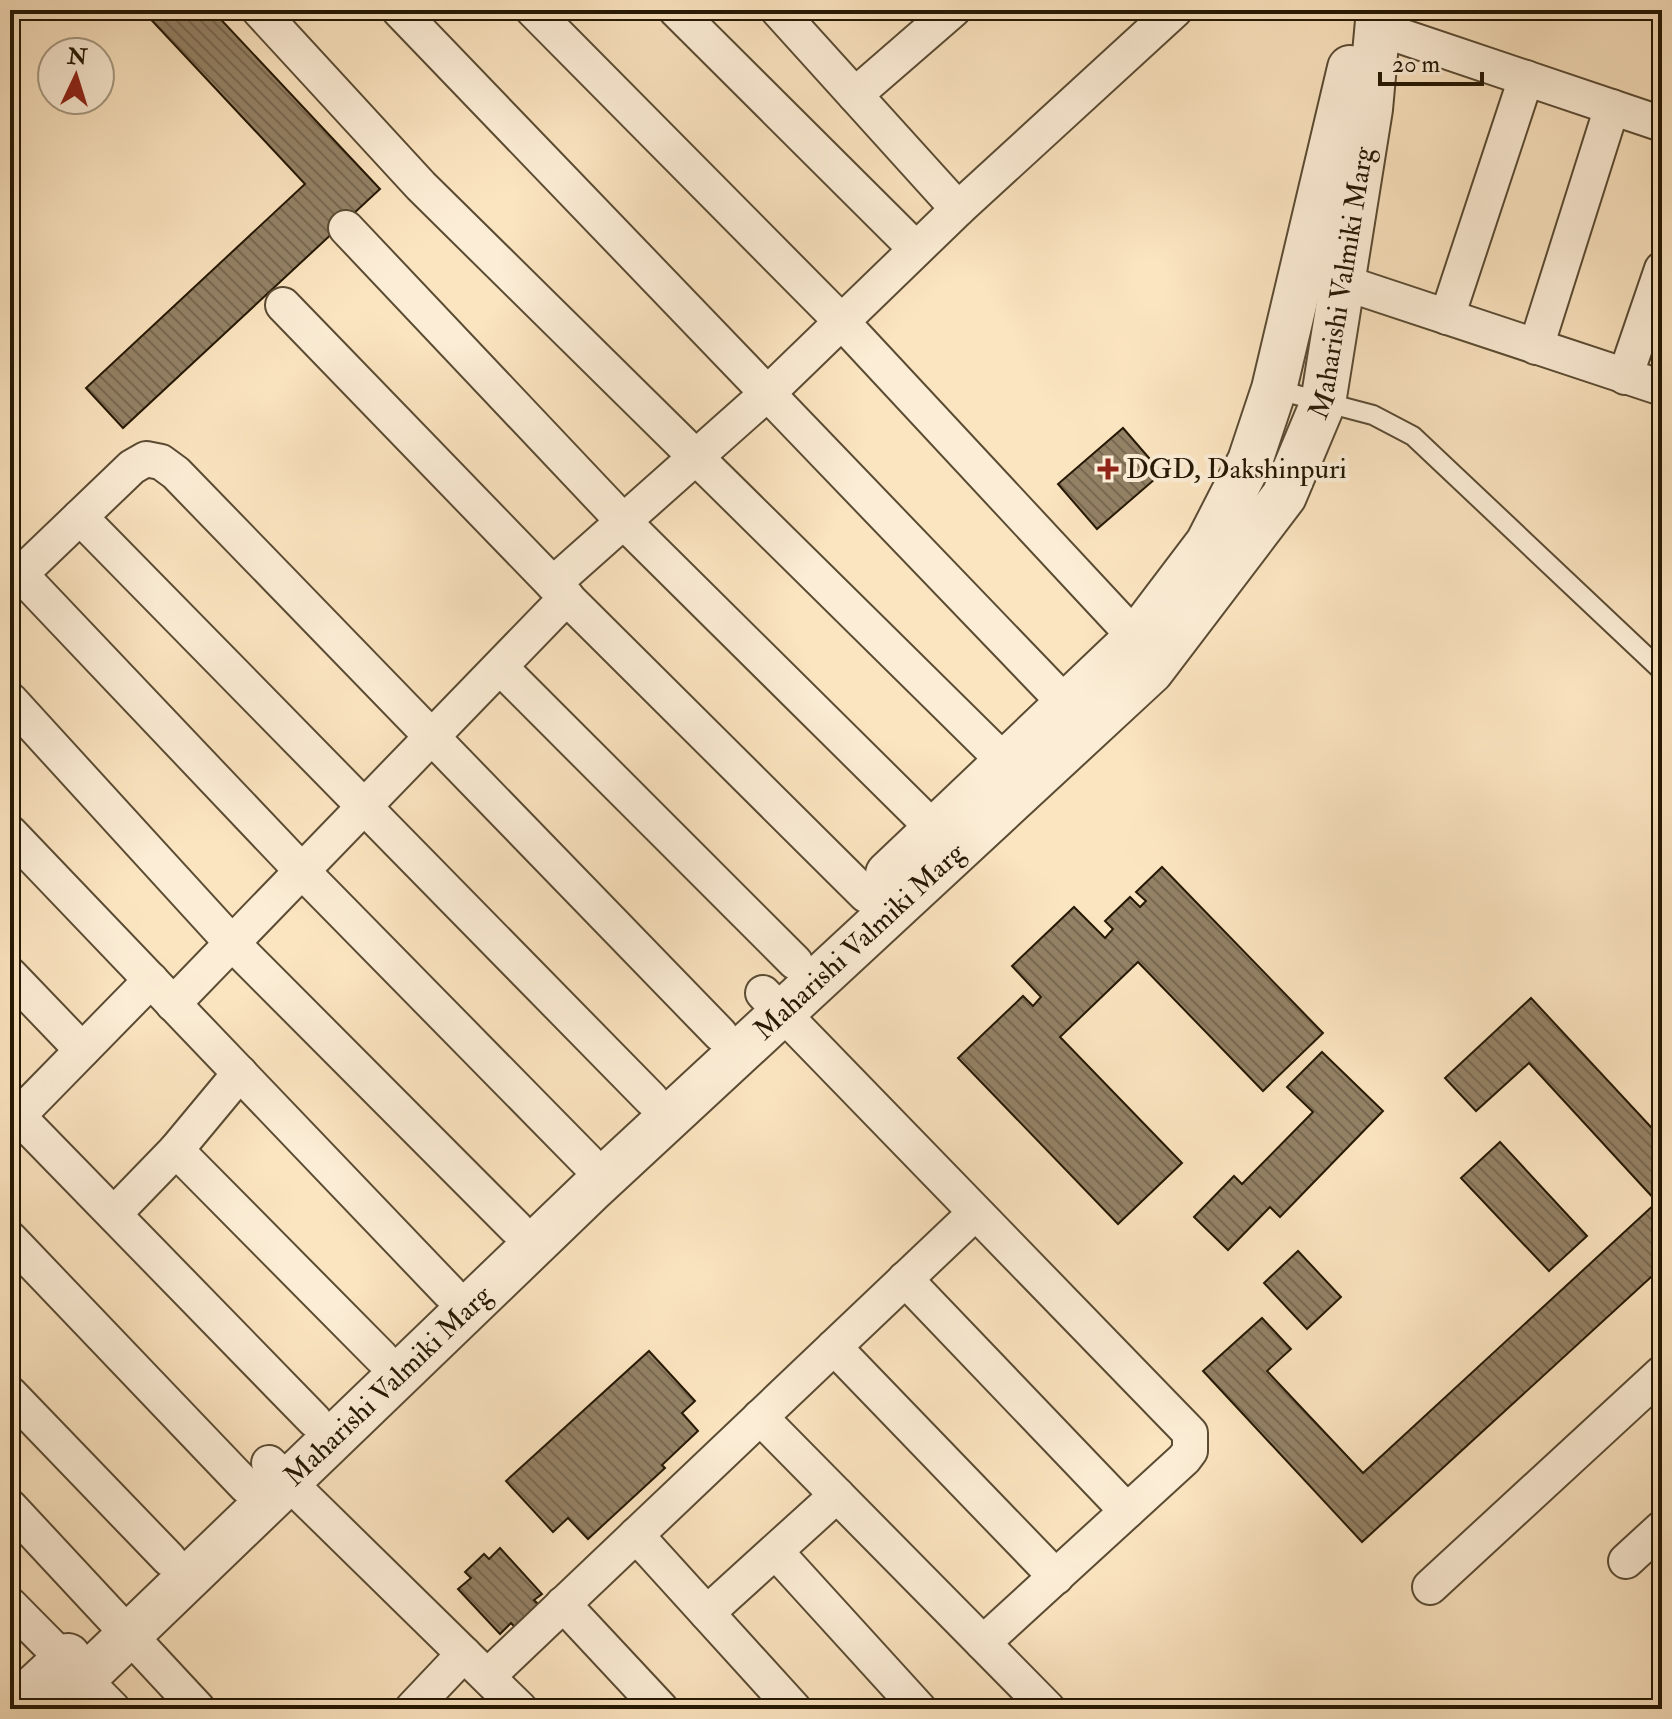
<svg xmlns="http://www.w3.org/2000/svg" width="1672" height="1719" font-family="'IM FELL Double Pica',serif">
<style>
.building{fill:url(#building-back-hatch);stroke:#251804;stroke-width:2}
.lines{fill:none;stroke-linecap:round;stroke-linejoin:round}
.service-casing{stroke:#5a4b33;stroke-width:22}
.minor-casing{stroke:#5a4b33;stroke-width:38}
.tertiary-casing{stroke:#5a4b33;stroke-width:48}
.service{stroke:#fcedd6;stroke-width:18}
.minor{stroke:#fcedd6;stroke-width:34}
.tertiary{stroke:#fcedd6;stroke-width:44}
.poi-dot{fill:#8f2418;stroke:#fcedd6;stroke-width:3}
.labels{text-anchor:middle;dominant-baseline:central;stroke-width:8;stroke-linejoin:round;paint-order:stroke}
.street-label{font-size:28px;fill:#251804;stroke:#fcedd6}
.poi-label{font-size:28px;fill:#251804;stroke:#fcedd6;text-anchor:start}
</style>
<defs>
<pattern id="building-back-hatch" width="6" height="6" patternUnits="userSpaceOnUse" patternTransform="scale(2)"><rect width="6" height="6" fill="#948266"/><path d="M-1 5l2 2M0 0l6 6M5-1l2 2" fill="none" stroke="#796952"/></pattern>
</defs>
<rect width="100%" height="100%" fill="#fbe4c0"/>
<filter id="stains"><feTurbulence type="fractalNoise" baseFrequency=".0025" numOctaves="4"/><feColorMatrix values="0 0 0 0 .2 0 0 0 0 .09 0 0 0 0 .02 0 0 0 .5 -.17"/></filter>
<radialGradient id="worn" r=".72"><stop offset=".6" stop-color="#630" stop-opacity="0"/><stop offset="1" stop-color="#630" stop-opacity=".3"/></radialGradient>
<g class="building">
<path d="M142,10H212L380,189L123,428L86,388L305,184Z"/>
<path d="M1123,428L1162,473L1097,529L1058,484Z"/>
<path d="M1162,867L1323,1033L1263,1091L1138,962L1060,1037L1182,1163L1118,1224L958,1058L1023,996L1033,1006L1041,997L1012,966L1074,907L1105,938L1113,929L1105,921L1130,897L1140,907L1146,901L1136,892Z"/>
<path d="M1531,998L1662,1139V1267L1362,1542L1203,1371L1262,1318L1291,1349L1267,1371L1363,1473L1657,1202L1529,1063L1476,1111L1445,1078Z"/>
<path d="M1322,1052L1383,1111L1280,1217L1270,1207L1228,1250L1194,1217L1234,1176L1242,1184L1313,1112L1287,1087Z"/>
<path d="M1500,1142L1587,1236L1549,1271L1461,1178Z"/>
<path d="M1298,1251L1341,1297L1307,1329L1264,1283Z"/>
<path d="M649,1351L695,1401L682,1413L698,1431L662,1465L665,1468L588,1539L568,1518L553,1532L506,1481Z"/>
<path d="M500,1548L542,1594L534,1600L544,1610L520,1633L511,1623L500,1634L458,1589L471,1578L465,1572L484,1554L489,1559Z"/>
</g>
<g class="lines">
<g class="service-casing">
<path id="service" d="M1274,389L1373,415L1413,436L1662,671"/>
</g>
<g class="minor-casing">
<g id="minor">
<path d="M259,10L421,186L1005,762"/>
<path d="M399,10L1066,704"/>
<path d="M533,10L841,321L1136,638"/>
<path d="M676,10L916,249"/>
<path d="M778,10L958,209"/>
<path d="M1377,28L1662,124"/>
<path d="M855,95L953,10"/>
<path d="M346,228L623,521L934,829"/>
<path d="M1342,282L1662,388"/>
<path d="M283,305L553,584L769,392L958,209L1175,10"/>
<path d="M1447,317L1526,78"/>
<path d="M1536,347L1612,107"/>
<path d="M1625,377L1662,269"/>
<path d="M80,517L651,1099"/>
<path d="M20,574L302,871L587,1161"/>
<path d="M10,584L132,467L146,459L161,462L176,473L720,1034"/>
<path d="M553,584L866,895"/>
<path d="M500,667L795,962"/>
<path d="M10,700L232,943L516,1228"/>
<path d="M10,833L449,1292"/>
<path d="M10,975L82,1050"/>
<path d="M763,993L1190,1433V1451L1184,1459L983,1643"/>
<path d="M173,1004L567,597"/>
<path d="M10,1108L314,1420"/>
<path d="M10,1124L151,980"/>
<path d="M176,1150L381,1357"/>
<path d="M114,1214L176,1150L240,1073"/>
<path d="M10,1239L246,1486"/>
<path d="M905,1279L1127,1511"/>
<path d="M834,1347L1056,1577"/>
<path d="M10,1394L169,1559"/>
<path d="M760,1417L1048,1709"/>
<path d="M269,1463L520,1709"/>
<path d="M10,1507L198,1709"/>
<path d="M636,1535L794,1709"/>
<path d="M776,1552L919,1709"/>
<path d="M1626,1561L1662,1528"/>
<path d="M1430,1587L1662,1373"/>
<path d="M563,1604L661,1709"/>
<path d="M10,1605L113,1709"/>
<path d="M707,1613L837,1495"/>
<path d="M489,1675L974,1214"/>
<path d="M412,1709L464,1654"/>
</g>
</g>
<g class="tertiary-casing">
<g id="tertiary">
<path d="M888,874L1136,638L1208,543L1250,461L1274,389L1350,68"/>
<path d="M11,1709L68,1656"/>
<path id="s1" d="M52,1709L592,1189L1151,671L1284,496L1323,403L1370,109L1379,10"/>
</g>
</g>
<use href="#service" class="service"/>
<use href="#minor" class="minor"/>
<use href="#tertiary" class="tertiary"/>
</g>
<path class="poi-dot" d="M1104 457h8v8h8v8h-8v8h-8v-8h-8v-8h8z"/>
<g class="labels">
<g class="street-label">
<text stroke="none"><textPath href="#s1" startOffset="1954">Maharishi Valmiki Marg</textPath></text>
<text stroke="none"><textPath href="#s1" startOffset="1114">Maharishi Valmiki Marg</textPath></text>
<text stroke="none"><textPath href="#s1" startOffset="466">Maharishi Valmiki Marg</textPath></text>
</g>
<g class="poi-label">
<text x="1126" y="469">DGD, Dakshinpuri</text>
</g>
</g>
<rect width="1672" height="1719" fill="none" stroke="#fbe4c0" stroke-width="40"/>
<rect x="12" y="12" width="1648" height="1695" fill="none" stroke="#251804" stroke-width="4"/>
<rect x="20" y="20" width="1632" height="1679" fill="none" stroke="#251804" stroke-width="2"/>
<g transform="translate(76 76) rotate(4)"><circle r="38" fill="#fcedd6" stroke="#a69882" stroke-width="2"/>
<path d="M0-6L14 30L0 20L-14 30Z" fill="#8f2418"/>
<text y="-12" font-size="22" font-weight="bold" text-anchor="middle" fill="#251804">N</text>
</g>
<path d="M1380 72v12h102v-12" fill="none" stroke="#251804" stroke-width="4"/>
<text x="1392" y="72" font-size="24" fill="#251804" stroke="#fcedd6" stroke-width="6" paint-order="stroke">20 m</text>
<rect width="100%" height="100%" filter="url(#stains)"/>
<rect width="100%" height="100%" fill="url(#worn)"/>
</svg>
